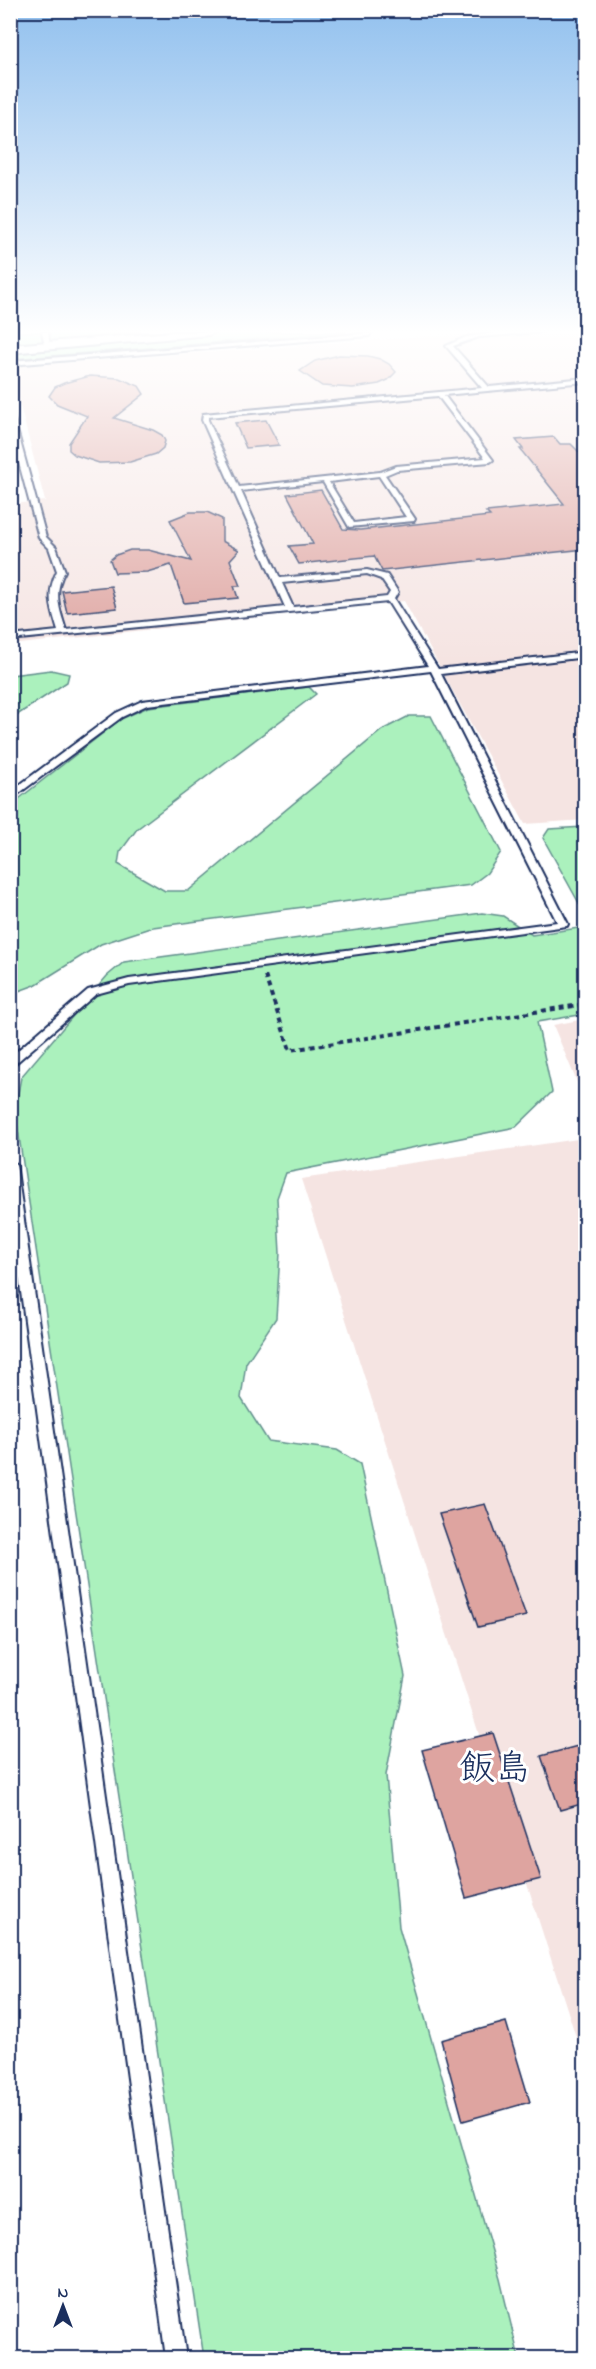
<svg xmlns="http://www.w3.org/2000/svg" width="596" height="2369" font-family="'Indie Flower','Klee One',sans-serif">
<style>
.built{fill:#f5e4e2}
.green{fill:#abf1bd;stroke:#63908e;stroke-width:1.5}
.building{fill:#dea4a0;stroke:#1b2f5e;stroke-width:1.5}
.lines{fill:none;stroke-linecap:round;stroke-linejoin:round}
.lane-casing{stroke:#1b2f5e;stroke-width:4}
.street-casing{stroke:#1b2f5e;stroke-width:4}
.path{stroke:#1b2f5e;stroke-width:4;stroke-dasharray:5 4;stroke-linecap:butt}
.lane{fill:#fff;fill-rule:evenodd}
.street{fill:#fff;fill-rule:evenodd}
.labels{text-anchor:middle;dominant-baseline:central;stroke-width:6;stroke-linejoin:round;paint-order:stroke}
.near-quarter-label{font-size:36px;fill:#1b2f5e;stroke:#fff}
</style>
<rect width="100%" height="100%" fill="#fff"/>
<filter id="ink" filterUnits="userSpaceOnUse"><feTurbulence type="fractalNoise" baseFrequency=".0167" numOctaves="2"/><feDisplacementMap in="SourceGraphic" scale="12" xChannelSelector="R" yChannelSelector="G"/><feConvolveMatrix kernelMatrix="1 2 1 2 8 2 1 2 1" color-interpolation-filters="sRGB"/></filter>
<g filter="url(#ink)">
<g class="built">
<path d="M484,332H585V820L525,824L404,601L11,645V504L45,501L10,367Z"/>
<path d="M585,1019H586L585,1101L553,1025Z"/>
<path d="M585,1138V2065L301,1179Z"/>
</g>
<g class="green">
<path d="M11,332H346L11,359Z"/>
<path d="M51,670L69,674L67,682L11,719V675Z"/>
<path d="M309,687L316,694L137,829L120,852L118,864L165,891H188L382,730L409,716H431L501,852L487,873L471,885L153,927L101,944L35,985L11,994V805L121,719L148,707Z"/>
<path d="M585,827H586L585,914L543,838L549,829Z"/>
<path d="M482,913L503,916L532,935L585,927V1014L537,1022L552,1092L516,1127L286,1173L277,1198L280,1253L276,1318L246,1363L241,1398L268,1441L337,1450L360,1464L405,1676L386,1775L399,1927L500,2279L519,2358H204L15,1110L21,1077L107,976L124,962Z"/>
</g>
<g class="building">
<path d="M339,355L368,356L380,359L389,364L396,372L388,380L379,384L353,388L322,386L300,371L315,361Z"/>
<path d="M90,376L119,378L139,386L144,394L114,418L153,430L162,435L165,441L163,448L156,454L130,462L99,463L75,455L69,450V443L87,416L57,404L49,396L55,387L64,383Z"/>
<path d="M266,420L279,445L246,448L235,423Z"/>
<path d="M554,437L560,444H571L585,458V549L382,571L374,556L299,564L289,546L313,544L287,494L321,490L343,529L360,530L490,516L486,512L564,504L520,449H523L516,440Z"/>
<path d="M190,512H207L222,519V541L239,550L230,560L240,586H234L238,598L184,603L171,565L147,572L115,573L110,560L116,555L130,550H148L191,561L170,520Z"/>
<path d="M111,586L117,608L67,613L62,591Z"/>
<path d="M485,1504L526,1616L478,1627L439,1514Z"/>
<path d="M493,1733L541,1879L466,1898L422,1750Z"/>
<path d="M585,1744V1803L560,1810L541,1756Z"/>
<path d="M506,2022L530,2102L463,2121L441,2040Z"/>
</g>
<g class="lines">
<g class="lane-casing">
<g id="lane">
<path d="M42,332H48L50,347L45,346Z"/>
<path d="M503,332H541L479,337L453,346L489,387L586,378V382L444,395L493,460L490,462L397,470L385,475L415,519L414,521L349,527L323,482L241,491L280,578L367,570L387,575L398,592L394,599L438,669L586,652V657L441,674L568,924L567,926L129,985L96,994L10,1068V1057L88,990L129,979L557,922L431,671L147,705L122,717L10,800V792L116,713L142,701L428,666L388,602L10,640V636L58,631C51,608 46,593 57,571L49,548L39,538L10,429V413L13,415L46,537L56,547L65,571C53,592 59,608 66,630L285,607L202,420L203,414L482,388L446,346L466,337ZM438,396L485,458L396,466L380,472L239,487L208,420V417ZM379,476L406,517L354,523L329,482ZM367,574L381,579L390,592L387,597L293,607L282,583Z"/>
<path d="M371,333L369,336L10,365V361Z"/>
<path d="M10,1160L16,1164L186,2358H166L10,1211Z"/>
</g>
</g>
<g class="street-casing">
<path id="street" d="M172,332H215L209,335L10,353V345Z"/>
</g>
<path class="path" d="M265,976L290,1050L586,1004"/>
<use href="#lane" class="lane"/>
<use href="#street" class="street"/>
</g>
</g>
<linearGradient id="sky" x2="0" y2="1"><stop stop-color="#91c0ee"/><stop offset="0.5" stop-color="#fff"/><stop offset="1" stop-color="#fff" stop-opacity="0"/></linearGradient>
<rect width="596" height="663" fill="url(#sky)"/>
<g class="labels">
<g class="near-quarter-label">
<text x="495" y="1770">飯島</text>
</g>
</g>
<rect width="596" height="2369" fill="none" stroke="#fff" stroke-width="36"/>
<rect x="18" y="18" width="560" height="2333" fill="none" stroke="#1b2f5e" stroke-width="2" filter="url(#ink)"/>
<g transform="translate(63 2306)" stroke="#ffffff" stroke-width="4.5" paint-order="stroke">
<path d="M0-4.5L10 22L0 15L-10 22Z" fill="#1b2f5e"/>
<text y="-9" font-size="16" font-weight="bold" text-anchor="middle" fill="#1b2f5e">N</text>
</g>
</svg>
